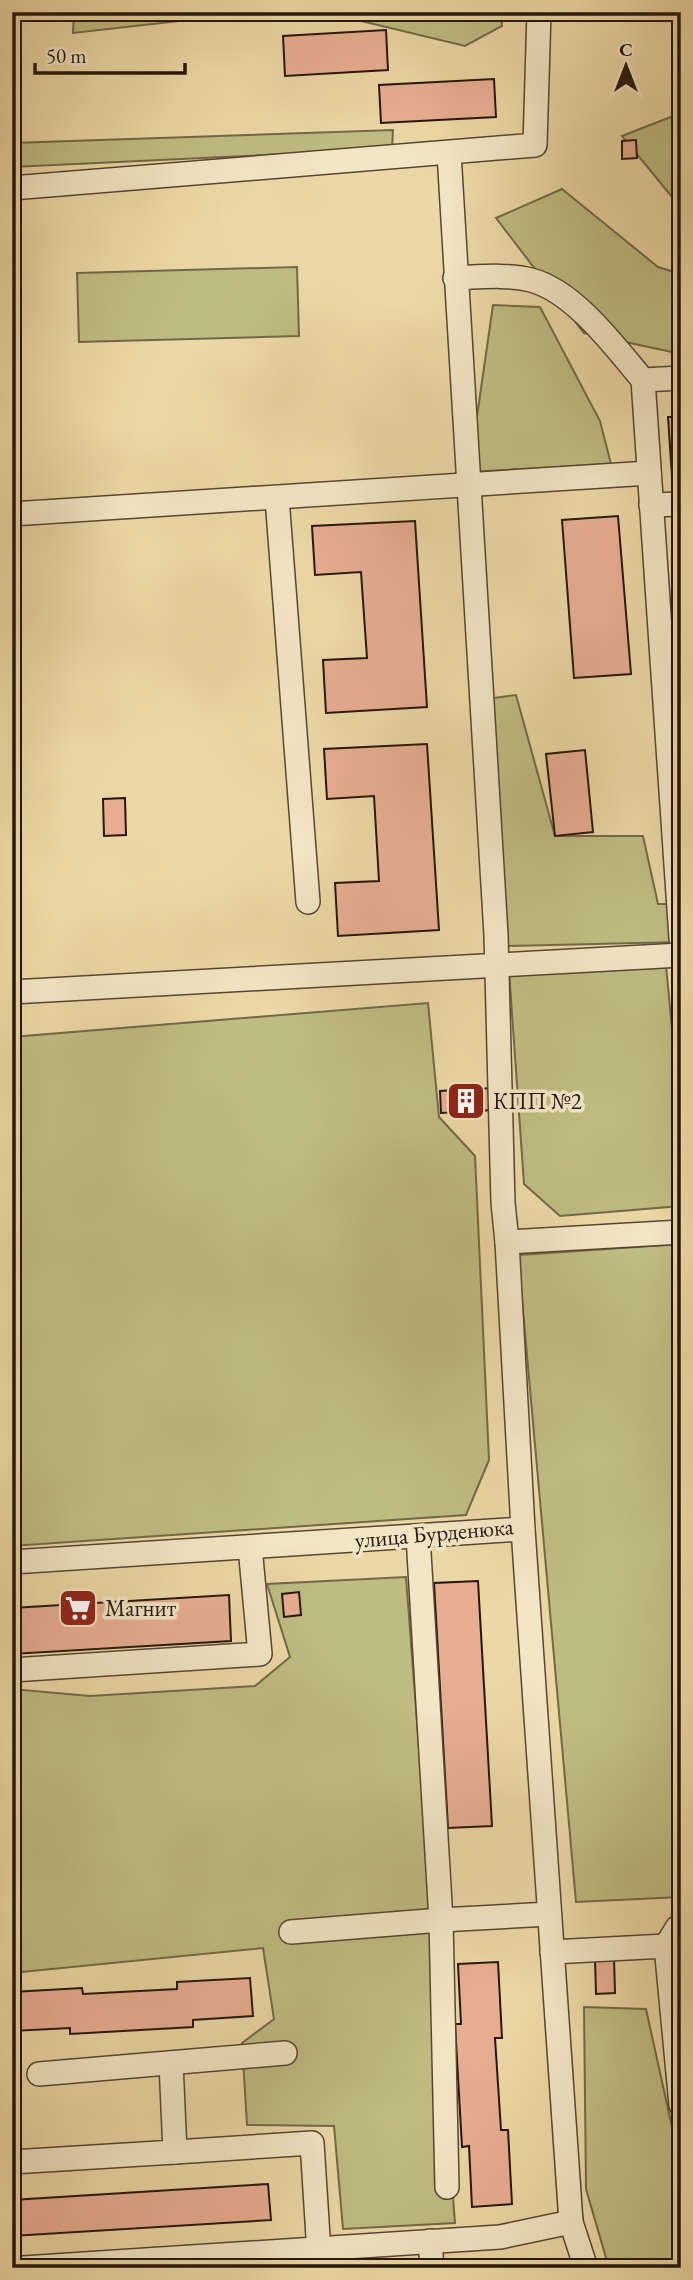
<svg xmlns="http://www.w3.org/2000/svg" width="693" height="2280" font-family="'EB Garamond',serif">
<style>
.green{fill:#bfbc82;stroke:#726948;stroke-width:2}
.building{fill:#e8ae92;stroke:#25160d;stroke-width:2}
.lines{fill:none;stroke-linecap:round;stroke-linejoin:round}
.minor-casing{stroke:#574633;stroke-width:26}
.minor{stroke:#f3e6c5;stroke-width:23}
.labels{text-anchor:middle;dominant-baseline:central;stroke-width:7;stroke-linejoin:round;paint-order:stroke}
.poi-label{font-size:23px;fill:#25160d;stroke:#f3e6c5;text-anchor:start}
.street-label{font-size:23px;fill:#25160d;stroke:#f3e6c5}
</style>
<rect width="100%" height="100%" fill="#ecd8a6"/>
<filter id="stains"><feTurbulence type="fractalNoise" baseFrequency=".00286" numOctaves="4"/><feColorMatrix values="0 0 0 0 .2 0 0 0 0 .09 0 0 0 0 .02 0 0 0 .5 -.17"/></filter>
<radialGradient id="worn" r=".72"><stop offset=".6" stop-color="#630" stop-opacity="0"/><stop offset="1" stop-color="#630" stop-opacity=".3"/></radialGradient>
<g class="green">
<path d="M74,12H501L502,26L465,46L332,14L233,15L73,33Z"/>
<path d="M681,113V208L622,136Z"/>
<path d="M393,130L392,149L12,167V143Z"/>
<path d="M562,189L658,267L681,274V354L584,333L496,218Z"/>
<path d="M297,267L299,336L79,342L77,273Z"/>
<path d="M493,305L540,307L600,421L611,464L469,472Z"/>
<path d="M516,695L555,836H643L658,904H681V942L506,946L486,699Z"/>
<path d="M666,966L681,1122V1206L560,1216L524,1184L509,971Z"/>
<path d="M428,1003L439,1117L475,1156L489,1460L466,1515L12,1546V1037Z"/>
<path d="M681,1244V1897L576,1902L518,1255Z"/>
<path d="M406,1577L455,2223L343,2229L334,2126L247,2125L242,2043L274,2019L263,1948L12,1973V1689L90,1696L255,1686L290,1657L267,1584Z"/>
<path d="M584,2007L646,2009L676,2145L681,2147V2268H609L586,2189Z"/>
</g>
<g class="building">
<path d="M386,30L388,70L285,76L283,36Z"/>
<path d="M494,79L496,117L381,123L379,85Z"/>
<path d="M636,140L637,158L622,159V141Z"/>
<path d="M668,417H681V490L673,491Z"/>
<path d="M618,516L631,674L574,678L562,520Z"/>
<path d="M415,521L427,707L326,713L323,660L367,658L361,572L315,575L312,526Z"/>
<path d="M427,744L439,930L338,936L335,883L379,881L374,796L327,799L324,749Z"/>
<path d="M585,750L593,832L555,836L546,754Z"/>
<path d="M12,791L20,924H12Z"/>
<path d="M125,798L126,835L104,836L103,799Z"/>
<path d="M492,1088L493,1110L441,1113L440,1091Z"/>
<path d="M478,1581L492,1826L448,1828L434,1583Z"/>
<path d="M299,1592L301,1615L284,1617L282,1594Z"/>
<path d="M229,1595L231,1641L12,1654V1608Z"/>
<path d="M614,1958L615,1993L596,1994L595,1959Z"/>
<path d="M498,1962L502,2038H495L501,2130H508L512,2204L472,2207L469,2146L462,2147L455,2024H461L458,1964Z"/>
<path d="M250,1978L253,2016L193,2020V2027L70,2034V2028L12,2031V1992L82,1988L83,1994L177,1989V1982Z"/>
<path d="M268,2184L271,2220L12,2236V2200Z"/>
</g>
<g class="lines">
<g class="minor-casing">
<g id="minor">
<path d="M449,153L496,935L503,1203L507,1242"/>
<path d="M12,188L535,145L539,12"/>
<path d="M455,278C480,277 507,274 531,280C574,291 615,347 643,380L681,378"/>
<path d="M643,380L681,938"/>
<path d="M277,498L308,902"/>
<path d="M651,505L681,504"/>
<path d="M12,514L649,473"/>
<path d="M12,992L681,955"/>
<path d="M418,1536L441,1920L447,2187"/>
<path d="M12,1562L523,1529"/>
<path d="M12,1670L260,1654L250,1547"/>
<path d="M291,1932L441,1920L549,1914"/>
<path d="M666,1946L677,1928H681"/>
<path d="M552,1952L666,1946L681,2105"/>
<path d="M39,2074L285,2053"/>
<path d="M175,2152L312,2143L320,2268"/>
<path d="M12,2162L175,2152L171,2063"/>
<path d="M430,2241L432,2268"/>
<path d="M23,2268L500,2237L571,2222"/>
<path d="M586,2268L571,2222L523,1529L507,1242L681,1232"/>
</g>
</g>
<use href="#minor" class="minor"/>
</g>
<defs>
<g id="building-square" transform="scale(2.0125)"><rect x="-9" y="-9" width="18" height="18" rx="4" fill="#8f2418" stroke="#f3e6c5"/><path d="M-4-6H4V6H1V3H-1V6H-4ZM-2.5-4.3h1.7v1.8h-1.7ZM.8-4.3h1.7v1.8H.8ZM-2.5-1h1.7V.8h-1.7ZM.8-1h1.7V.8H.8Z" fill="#fff"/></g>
<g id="supermarket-square" transform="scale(2.0125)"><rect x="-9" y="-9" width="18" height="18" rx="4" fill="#8f2418" stroke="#f3e6c5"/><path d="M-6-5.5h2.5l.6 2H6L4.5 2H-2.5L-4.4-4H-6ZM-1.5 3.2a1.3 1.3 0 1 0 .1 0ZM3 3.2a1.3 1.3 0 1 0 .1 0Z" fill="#fff"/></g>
</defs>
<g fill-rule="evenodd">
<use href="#building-square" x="466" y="1101"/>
<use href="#supermarket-square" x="78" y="1608"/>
</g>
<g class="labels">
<g class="poi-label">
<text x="493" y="1101">КПП №2</text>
<text x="105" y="1608">Магнит</text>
</g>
<g class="street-label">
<text transform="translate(434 1533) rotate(-5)">улица Бурденюка</text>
</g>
</g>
<rect width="693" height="2280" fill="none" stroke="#ecd8a6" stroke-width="42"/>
<rect x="14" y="14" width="665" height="2252" fill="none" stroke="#25160d" stroke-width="3.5"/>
<rect x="21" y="21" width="651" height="2238" fill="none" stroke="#25160d" stroke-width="2"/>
<g transform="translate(626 66)" stroke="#f3e6c5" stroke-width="5" paint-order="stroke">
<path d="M0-5L12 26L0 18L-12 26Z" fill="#25160d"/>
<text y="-10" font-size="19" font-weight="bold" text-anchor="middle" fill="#25160d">С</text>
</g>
<path d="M35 63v10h150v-10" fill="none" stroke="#25160d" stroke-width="3.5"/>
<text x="46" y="63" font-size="21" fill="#25160d" stroke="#f3e6c5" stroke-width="5" paint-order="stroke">50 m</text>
<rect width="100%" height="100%" filter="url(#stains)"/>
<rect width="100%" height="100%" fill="url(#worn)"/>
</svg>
